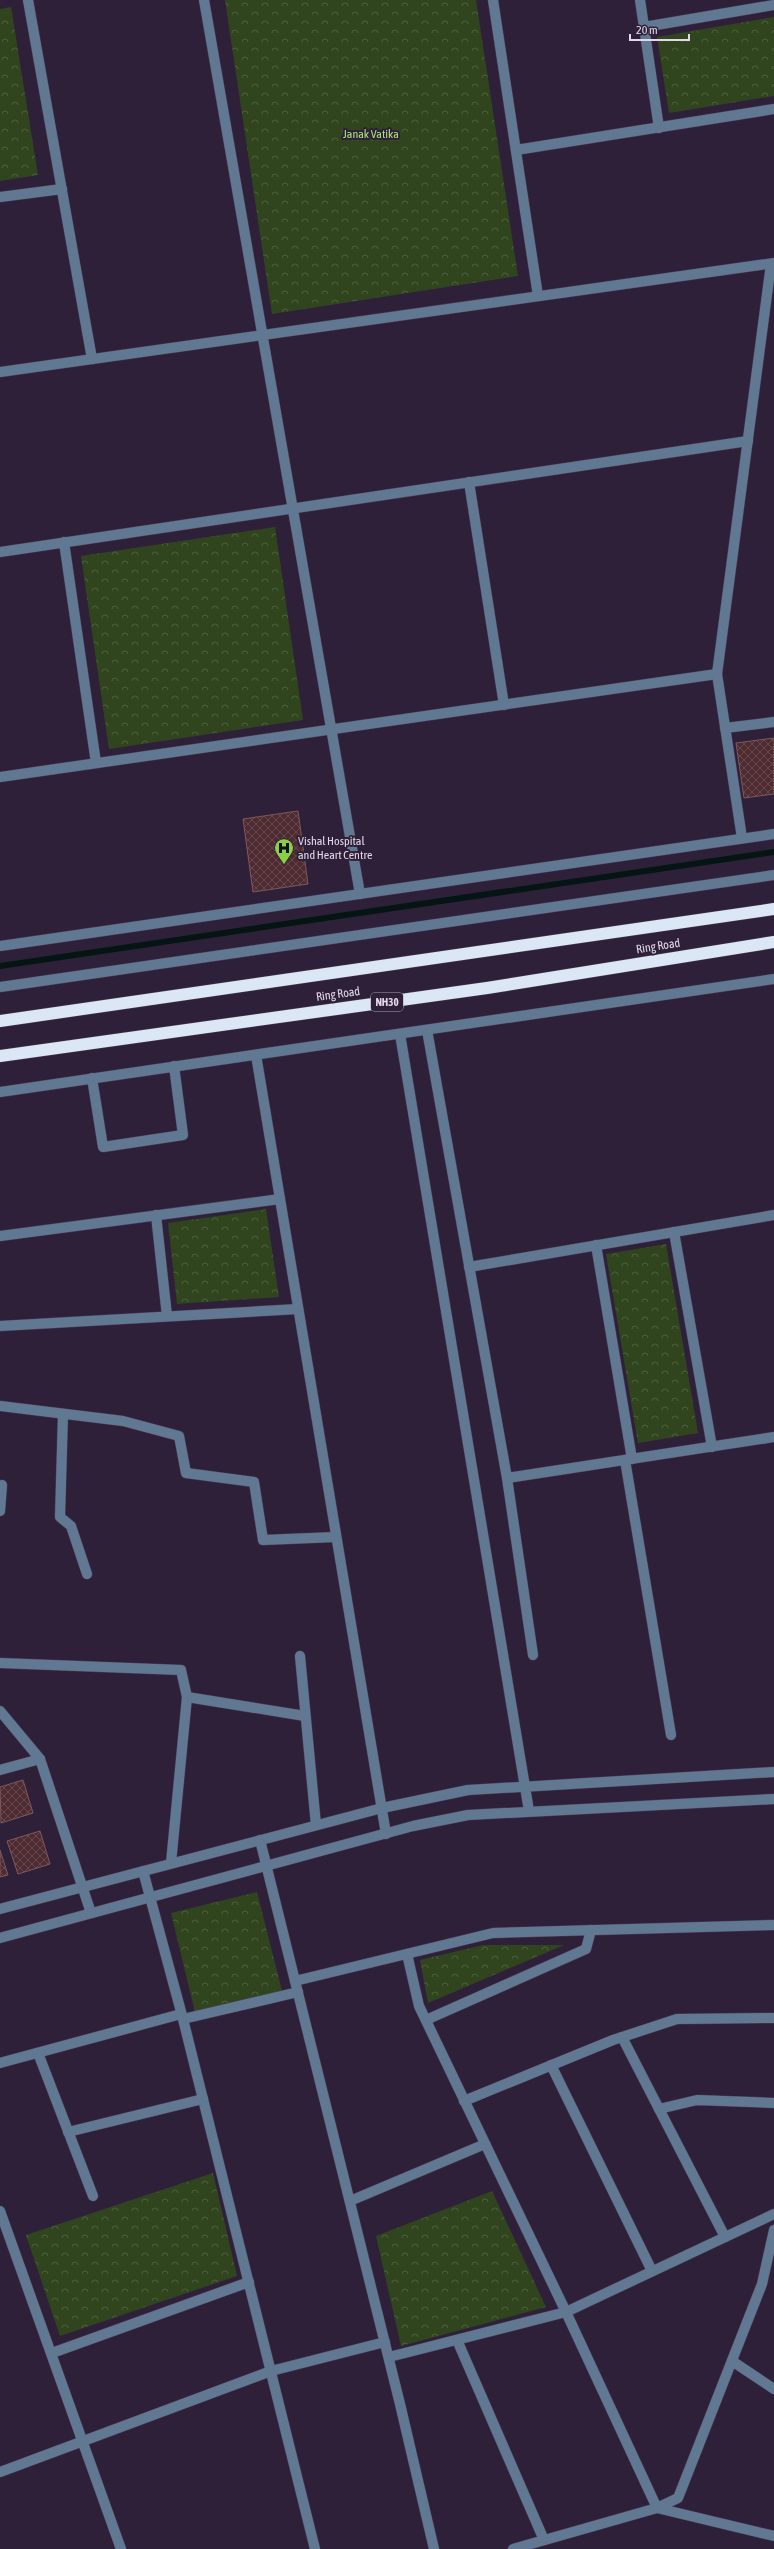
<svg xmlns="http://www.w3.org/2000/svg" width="774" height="2549" font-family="'Asap Condensed',sans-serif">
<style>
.park{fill:url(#park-crowns)}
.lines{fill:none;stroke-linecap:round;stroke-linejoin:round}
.stream{stroke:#051514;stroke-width:6}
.building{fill:url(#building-cross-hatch);stroke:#7f585d}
.minor-casing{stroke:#4c3d55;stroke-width:11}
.highway-casing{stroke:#4c3d55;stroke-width:13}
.minor{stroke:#617893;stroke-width:10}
.highway{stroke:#dbe7f4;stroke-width:12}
.labels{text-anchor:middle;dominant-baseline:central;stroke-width:4;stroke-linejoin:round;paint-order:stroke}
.shield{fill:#2f2039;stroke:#aca1b4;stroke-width:1}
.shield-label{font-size:11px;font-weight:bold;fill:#e2d8e9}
.park-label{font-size:12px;fill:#abe17c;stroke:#2f2039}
.poi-label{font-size:12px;fill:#e2d8e9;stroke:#2f2039;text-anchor:start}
.street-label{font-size:12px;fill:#e2d8e9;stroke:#2f2039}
</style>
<defs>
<pattern id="park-crowns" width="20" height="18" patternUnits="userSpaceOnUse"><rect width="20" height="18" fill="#30451d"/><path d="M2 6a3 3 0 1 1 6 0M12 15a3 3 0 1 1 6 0" fill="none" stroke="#4e5f3e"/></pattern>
<pattern id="building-cross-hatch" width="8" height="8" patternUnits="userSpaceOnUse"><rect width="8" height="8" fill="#4d2b30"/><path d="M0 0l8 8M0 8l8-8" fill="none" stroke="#66494e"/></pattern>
</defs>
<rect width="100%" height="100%" fill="#2f2039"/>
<g class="park">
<path d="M225,0H476L518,276L272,314Z"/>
<path d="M11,7L38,175L0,181V9Z"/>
<path d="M774,17V96L669,113L657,37Z"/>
<path d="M275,527L303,720L109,749L81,556Z"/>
<path d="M266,1209L279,1297L177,1304L168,1223Z"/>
<path d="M666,1244L698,1433L638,1443L606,1254Z"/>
<path d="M257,1892L282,1991L195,2012L171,1913Z"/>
<path d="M483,1945H564L428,2003L420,1960Z"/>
<path d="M213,2173L237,2276L60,2336L26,2235Z"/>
<path d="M492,2191L546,2307L401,2346L376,2236Z"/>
</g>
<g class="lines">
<path class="stream" d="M0,966L774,852"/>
</g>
<g class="building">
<path d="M774,738V794L744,798L736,743Z"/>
<path d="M298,811L308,884L253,892L243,819Z"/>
<path d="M23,1780L33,1813L1,1823L0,1787Z"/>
<path d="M40,1831L50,1864L18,1874L7,1841Z"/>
<path d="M0,1850L8,1875L0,1877Z"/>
</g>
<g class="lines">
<g class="minor-casing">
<g id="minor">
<path d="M28,0L92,359"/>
<path d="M204,0L360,894"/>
<path d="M493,0L538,296"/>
<path d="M640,0L659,128"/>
<path d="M644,27L774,5"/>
<path d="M516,150L774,109"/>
<path d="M0,197L62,189"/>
<path d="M0,372L774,263"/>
<path d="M469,482L504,705"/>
<path d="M64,542L96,763"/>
<path d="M0,552L748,441"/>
<path d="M725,728L774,722"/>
<path d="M0,777L717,674"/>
<path d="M742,838L717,674L771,264"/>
<path d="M0,946L774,834"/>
<path d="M0,987L774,875"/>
<path d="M427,1030L507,1478L533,1655"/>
<path d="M400,1034L529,1811"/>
<path d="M256,1055L386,1834"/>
<path d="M92,1078L103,1147L183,1135L174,1066"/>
<path d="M0,1092L774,979"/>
<path d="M156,1215L167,1316"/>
<path d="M674,1232L712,1447"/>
<path d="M0,1236L280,1199"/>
<path d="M596,1245L632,1459"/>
<path d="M469,1267L774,1215"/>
<path d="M0,1326L298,1309"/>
<path d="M0,1406L123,1421L179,1436L186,1473L254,1482L263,1540L336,1537"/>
<path d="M63,1414L60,1517L71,1526L87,1574"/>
<path d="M625,1460L671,1735"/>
<path d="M507,1478L774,1437"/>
<path d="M0,1511L2,1485"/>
<path d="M300,1656L316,1825"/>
<path d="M0,1663L181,1670L187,1697L171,1863"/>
<path d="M187,1697L305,1716"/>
<path d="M0,1711L40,1759L91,1913"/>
<path d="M0,1770L40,1759"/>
<path d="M260,1840L400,2404L434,2549"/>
<path d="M143,1871L183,2019L315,2549"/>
<path d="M0,1909L382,1808L468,1790L774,1772"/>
<path d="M0,1938L413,1826L468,1815L774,1799"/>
<path d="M407,1954L419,2006L566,2312L657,2508"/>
<path d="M295,1981L493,1933L774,1925"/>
<path d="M183,2019L298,1992"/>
<path d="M426,2020L586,1949L591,1930"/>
<path d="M622,2037L725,2237"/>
<path d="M38,2053L93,2196"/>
<path d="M0,2063L181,2014"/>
<path d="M551,2065L652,2271"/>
<path d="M464,2101L613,2040L677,2019L774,2018"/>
<path d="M659,2109L697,2100L774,2103"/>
<path d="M68,2132L203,2099"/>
<path d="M350,2201L485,2144"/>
<path d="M0,2211L121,2549"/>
<path d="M457,2340L544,2540"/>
<path d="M52,2353L249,2282"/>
<path d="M389,2357L566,2312L774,2214"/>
<path d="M732,2361L774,2389"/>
<path d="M0,2472L271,2371L385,2342"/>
<path d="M657,2508L774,2536"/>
<path d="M513,2549L657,2508L678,2498L762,2284L774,2230"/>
</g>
</g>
<g class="highway-casing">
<g id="highway">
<path d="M0,1021L774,909"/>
<path d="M0,1056L487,988L774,942"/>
</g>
</g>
<use href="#minor" class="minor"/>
<use href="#highway" class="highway"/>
</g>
<defs>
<g id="hospital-pin" transform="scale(1)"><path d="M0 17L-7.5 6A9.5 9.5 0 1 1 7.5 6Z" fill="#8cce46" stroke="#2f2039"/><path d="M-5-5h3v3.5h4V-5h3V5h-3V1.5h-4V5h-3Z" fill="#111"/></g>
</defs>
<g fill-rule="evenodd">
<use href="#hospital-pin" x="284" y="848"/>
</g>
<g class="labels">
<rect class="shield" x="371" y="993" width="32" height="18" rx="3"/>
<g class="shield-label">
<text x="387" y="1002">NH30</text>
</g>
<g class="park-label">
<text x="371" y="134">Janak Vatika</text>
</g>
<g class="poi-label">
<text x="298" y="841">Vishal Hospital<tspan x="298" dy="14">and Heart Centre</tspan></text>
</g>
<g class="street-label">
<text transform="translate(658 946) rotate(-9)">Ring Road</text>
<text transform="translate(338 994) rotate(-8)">Ring Road</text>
</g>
</g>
<path d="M630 34v6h59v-6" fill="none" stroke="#e2d8e9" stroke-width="2"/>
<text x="636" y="34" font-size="12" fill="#e2d8e9" stroke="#2f2039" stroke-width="3" paint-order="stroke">20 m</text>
</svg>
